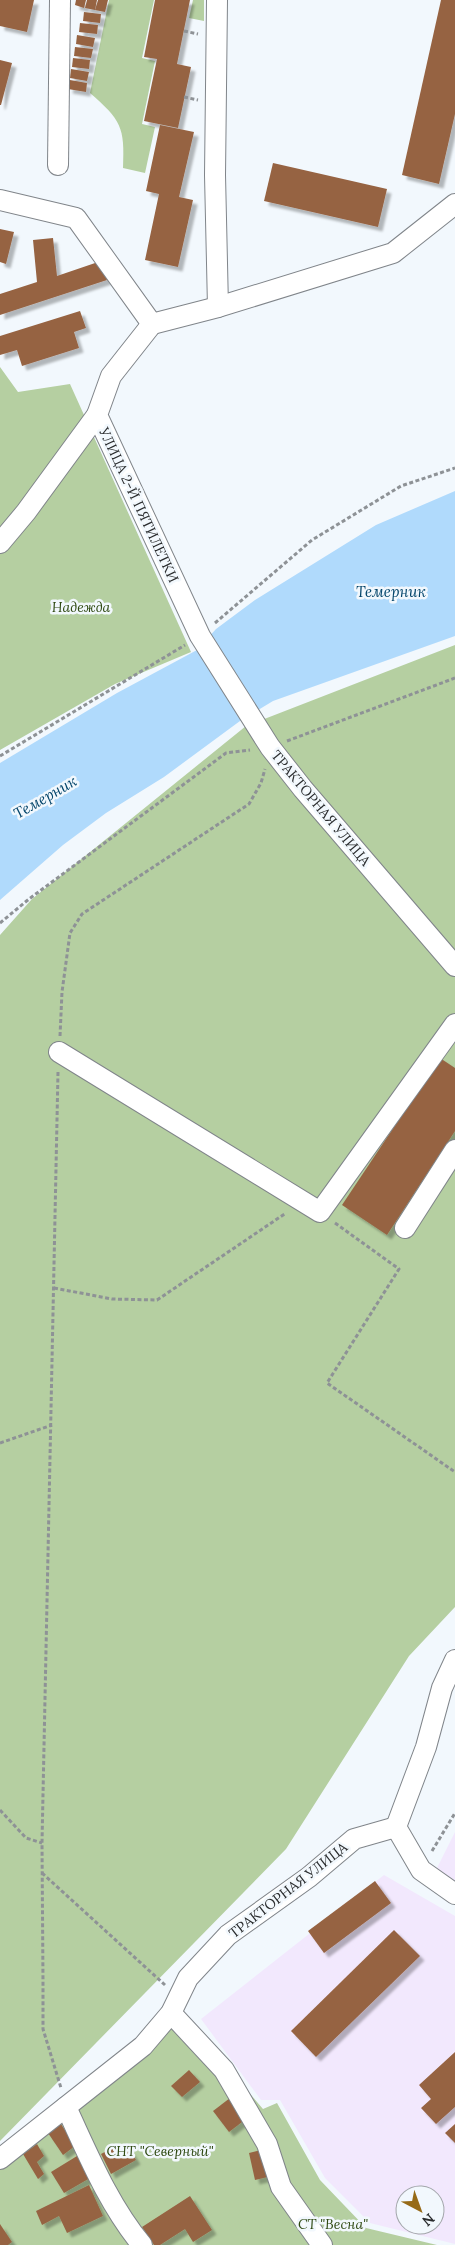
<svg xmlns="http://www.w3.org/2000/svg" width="455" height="2245" font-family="Lora,serif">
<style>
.industrial{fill:#f2e8fd;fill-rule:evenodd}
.green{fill:#b5cfa1}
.water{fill:#b0dafc}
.building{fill:#966343;filter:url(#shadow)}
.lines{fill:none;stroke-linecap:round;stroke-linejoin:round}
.minor-casing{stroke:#80858a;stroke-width:22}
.path{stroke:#8e9296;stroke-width:3;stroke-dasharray:4 2.5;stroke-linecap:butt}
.minor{stroke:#fff;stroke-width:20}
.labels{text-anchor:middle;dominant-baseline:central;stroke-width:5;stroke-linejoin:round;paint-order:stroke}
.street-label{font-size:14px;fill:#2a2c2e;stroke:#f2f8fd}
.park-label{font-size:14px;font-style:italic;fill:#2e4911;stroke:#f2f8fd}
.water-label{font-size:15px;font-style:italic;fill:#02446a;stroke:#f2f8fd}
</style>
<defs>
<filter id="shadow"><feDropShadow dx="4.5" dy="4.5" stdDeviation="1" flood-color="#0004"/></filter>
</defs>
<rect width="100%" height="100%" fill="#f2f8fd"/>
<g class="industrial">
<path d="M455,1832V1881L437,1868Z"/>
<path d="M384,1875L455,1916V2244L370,2223L325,2178L280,2100H261L201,2019ZM405,2195H435V2225H405Z"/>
</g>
<g class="green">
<path d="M109,0H154L142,58L155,61L142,124L155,127L145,173L123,168C125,127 121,120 90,93Z"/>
<path d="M193,0H204V21L189,18Z"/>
<path d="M0,367L18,392L70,384L191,652L115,684L0,750Z"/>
<path d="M455,645V1607L409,1656L286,1849L0,2141V935L32,899L246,726Z"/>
<path d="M176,2021L228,2068L263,2109L277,2103L320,2180L366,2228L437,2245H0V2154Z"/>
</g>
<path class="water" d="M455,491V636L273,701L240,721L164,777L106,813L63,845L0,900V763L117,693L197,650L216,629L255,600L376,525Z"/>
<g class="building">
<path d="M0,0H34L27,32L0,26Z"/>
<path d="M76,0H86L84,8L75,5Z"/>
<path d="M87,0H97L95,10L85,8Z"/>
<path d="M98,0H108L105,12L95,10Z"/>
<path d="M155,0H190L177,64L191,67L178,128L144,121L157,59L144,57Z"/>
<path d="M441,0H455V114L439,184L402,175Z"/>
<path d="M84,12L101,14L100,23L83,21Z"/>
<path d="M80,23L98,25L97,34L79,32Z"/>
<path d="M77,35L95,38L93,47L76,44Z"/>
<path d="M75,47L93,49L91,58L74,56Z"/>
<path d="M73,58L90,60L89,69L72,67Z"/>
<path d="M0,60L12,63L1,105H0Z"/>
<path d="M71,69L89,72L87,81L70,78Z"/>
<path d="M70,80L87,83L86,92L68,89Z"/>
<path d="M160,125L194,132L179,197L193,200L178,267L145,260L159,194L146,191Z"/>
<path d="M273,163L387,189L378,227L264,201Z"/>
<path d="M0,229L14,232L6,264L0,262Z"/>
<path d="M53,238L57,276L101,261L107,280L0,315V294L37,282L33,240Z"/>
<path d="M80,311L86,328L74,332L79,348L22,366L17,350L0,355V336Z"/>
<path d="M440,1058L455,1068V1131L387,1235L342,1205Z"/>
<path d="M375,1881L391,1903L324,1953L308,1931Z"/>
<path d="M394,1930L420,1956L316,2057L291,2031Z"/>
<path d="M455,2052V2107L436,2124L421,2108L431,2099L419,2085Z"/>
<path d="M189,2070L200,2082L182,2097L171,2086Z"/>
<path d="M230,2098L246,2119L229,2132L213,2111Z"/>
<path d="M61,2124L75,2146L63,2155L48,2133Z"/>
<path d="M455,2124V2143L445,2133Z"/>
<path d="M37,2144L44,2156L37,2162L44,2174L38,2179L23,2154Z"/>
<path d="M116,2146L121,2155L130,2150L136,2160L111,2174L101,2154Z"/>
<path d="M265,2149L272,2176L255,2180L249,2153Z"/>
<path d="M77,2156L90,2178L64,2193L51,2172Z"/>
<path d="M89,2185L103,2216L67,2233L59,2216L42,2225L36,2211Z"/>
<path d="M190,2196L212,2230L193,2242L185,2229L160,2245H154L142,2227Z"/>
<path d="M0,2224L12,2242L8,2245H0Z"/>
</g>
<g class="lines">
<g class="minor-casing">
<g id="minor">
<path d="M217,0L215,175L218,307"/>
<path d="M58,165L60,0"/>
<path d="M0,200L76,218L152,324L218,307L393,253L455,204"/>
<path d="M152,324L111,376L97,415L200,636L270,747L303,789L455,966"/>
<path d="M0,543L26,512L97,415"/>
<path d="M59,1052L320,1212L455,1024"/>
<path d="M405,1228L455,1150"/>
<path d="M396,1827L426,1747L442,1688L455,1660"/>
<path d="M396,1827L421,1870L455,1894"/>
<path d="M171,2013L224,2070L267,2144L281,2187L322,2245"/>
<path d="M66,2107C88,2154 108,2204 142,2245"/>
<path d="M0,2159L143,2046L171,2013L188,1978L228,1935L309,1877L354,1839L396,1827"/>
</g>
</g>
<g class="path">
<path d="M184,31L198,34"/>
<path d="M184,97L198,100"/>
<path d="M215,623L312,540L401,486L455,468"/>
<path d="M287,741L455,678"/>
<path d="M0,756L185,645"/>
<path d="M0,923L29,899L226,753L250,750"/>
<path d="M60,1036L62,992L70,933L82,914L249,804L261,783L265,769"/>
<path d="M58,1072L42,1843L43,1982V2029L61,2088"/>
<path d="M335,1223L399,1269L327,1383L455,1472"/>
<path d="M54,1288L112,1299L157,1300L286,1213"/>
<path d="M0,1443L52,1425"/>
<path d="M0,1810L26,1838L42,1843"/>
<path d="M432,1851L455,1813"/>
<path d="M42,1873L165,1985"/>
</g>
<use href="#minor" class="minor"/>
</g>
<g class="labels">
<g class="street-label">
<text transform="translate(139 505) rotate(65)">УЛИЦА 2-Й ПЯТИЛЕТКИ</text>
<text transform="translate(321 808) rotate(50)">ТРАКТОРНАЯ УЛИЦА</text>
<text transform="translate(288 1890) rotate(-38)">ТРАКТОРНАЯ УЛИЦА</text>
</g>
<g class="park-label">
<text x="81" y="607">Надежда</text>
<text x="160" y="2151">СНТ "Северный"</text>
<text x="333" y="2224">СТ "Весна"</text>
</g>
<g class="water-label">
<text x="391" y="591">Темерник</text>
<text transform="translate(45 797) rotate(-30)">Темерник</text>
</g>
</g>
<g transform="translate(420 2210) rotate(139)"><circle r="24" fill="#f2f8fd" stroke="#a2a6aa"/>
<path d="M0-4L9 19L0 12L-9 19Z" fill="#966a17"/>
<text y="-8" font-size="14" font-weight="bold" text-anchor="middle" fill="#2a2c2e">N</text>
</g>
</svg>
